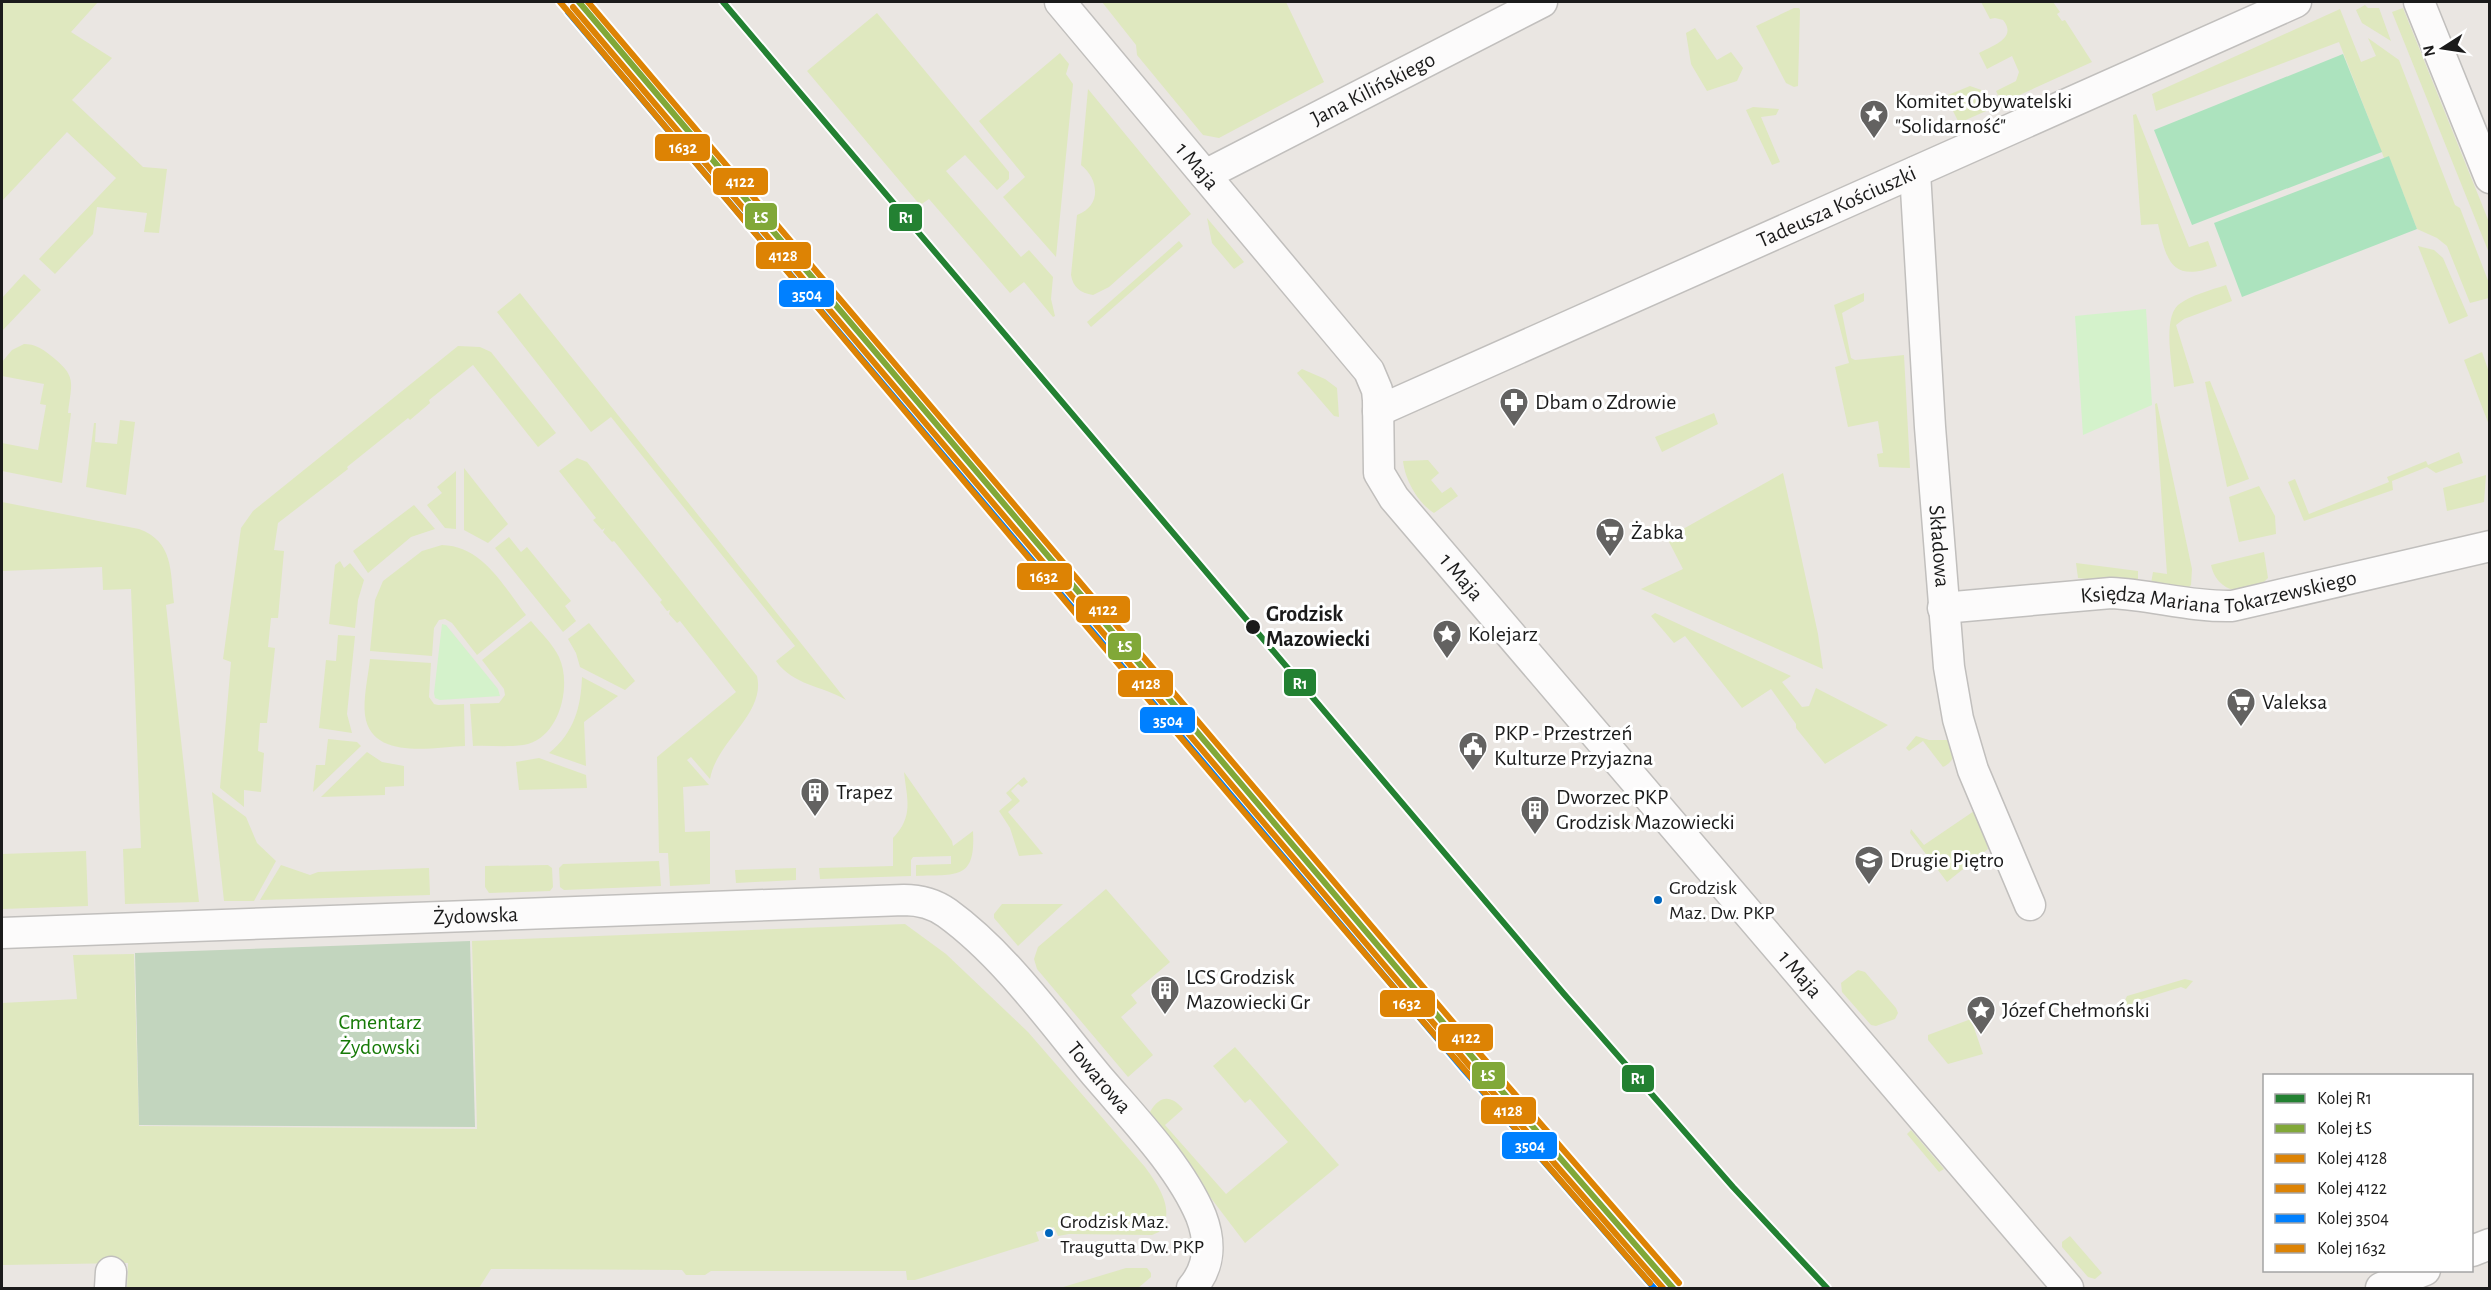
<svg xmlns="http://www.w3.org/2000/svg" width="2491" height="1290" font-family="'Alegreya Sans',sans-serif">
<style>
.grass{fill:#dfe8bf}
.cemetery{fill:#c2d5be}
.park{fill:#d4f2cb}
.pitch{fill:#ace3be}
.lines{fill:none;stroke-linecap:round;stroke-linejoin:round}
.minor-casing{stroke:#c1bfbd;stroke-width:33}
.minor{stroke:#fcfbfb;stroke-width:30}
.rail-1-casing{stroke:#fff;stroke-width:10}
.rail-2-casing{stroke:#fff;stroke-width:10}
.rail-3-casing{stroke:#fff;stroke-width:10}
.rail-4-casing{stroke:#fff;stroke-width:10}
.rail-5-casing{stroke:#fff;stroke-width:10}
.rail-6-casing{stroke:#fff;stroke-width:10}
.rail-1{stroke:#238132;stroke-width:6}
.rail-2{stroke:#81a838;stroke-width:6}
.rail-3{stroke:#dd8304;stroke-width:6}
.rail-4{stroke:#dd8304;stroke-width:6}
.rail-5{stroke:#0080ff;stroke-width:6}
.rail-6{stroke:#dd8304;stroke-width:6}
.stop-dot{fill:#1b1b1b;stroke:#fff;stroke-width:2}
.bus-dot{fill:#0065bd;stroke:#fff;stroke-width:2}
.labels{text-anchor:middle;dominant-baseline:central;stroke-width:6;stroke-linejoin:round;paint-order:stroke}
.bus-label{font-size:20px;fill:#1b1b1b;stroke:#fff;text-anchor:start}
.street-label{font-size:22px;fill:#1b1b1b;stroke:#fff}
.poi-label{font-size:22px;fill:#1b1b1b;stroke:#fff;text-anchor:start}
.stop-label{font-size:22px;font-weight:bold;fill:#1b1b1b;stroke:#fff;text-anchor:start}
.park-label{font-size:22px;fill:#177a07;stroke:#fff}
.line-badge{stroke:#fff;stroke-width:2}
.badge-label{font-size:16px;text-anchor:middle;font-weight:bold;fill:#fff}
</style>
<rect width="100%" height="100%" fill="#eae6e2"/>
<g class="grass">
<path d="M2,2H98L71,32L112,58L72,100L143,167L167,169L159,233L144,232L147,213L97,207L93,234L55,274L39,259L116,178L67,132L2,201Z"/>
<path d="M1102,2H1286L1324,82L1219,138L1203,135L1137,55L1136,45Z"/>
<path d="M1981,2H2053L2060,12L2057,14L2062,21L2065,20L2092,62L2002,103L1996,91L2016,81L2019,72L2012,56L1987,69L1979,53C1992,46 2018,38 2003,20L1995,18L1990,19Z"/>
<path d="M2365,5L2368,8H2379L2391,41L2362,23L2356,10Z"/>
<path d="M1794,8H1799L1800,10L1798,86L1794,87L1786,83L1756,26Z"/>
<path d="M2403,8L2489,222V253L2392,12Z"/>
<path d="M2340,9L2361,62L2376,56L2368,38L2399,60L2455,205L2460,208L2489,283V298L2470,303L2447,246L2437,238L2417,229L2389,157L2384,158L2339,42L2156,111L2152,94Z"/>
<path d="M877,13L1009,172V179L997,190L965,155L946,171L1021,257L1029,250L1053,277L1051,299L1055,316L1053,317L1024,282L1010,293L929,199L920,205L807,71Z"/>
<path d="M1695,28L1717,60L1731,52L1743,68L1737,81L1707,91L1691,64L1686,33Z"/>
<path d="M1060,53L1069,64L1066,74L1073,84L1056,257L1003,197L1025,177L979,121Z"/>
<path d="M1970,86L1987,92L1995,107L1959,123L1949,103L1948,95Z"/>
<path d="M1088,89L1191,214L1109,287L1093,295C1080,293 1073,287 1071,275L1077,215C1102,206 1099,179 1081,165Z"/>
<path d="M1753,107L1779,109L1776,115L1761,117L1780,162L1772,165L1746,110Z"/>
<path d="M2136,114L2189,247L2208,241L2217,266C2173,282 2167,264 2158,224L2141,225L2133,115Z"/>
<path d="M1207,218L1244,262L1234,269L1212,243Z"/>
<path d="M1179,241L1183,246L1091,327L1087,322Z"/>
<path d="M2418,246L2434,250L2443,258L2468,316L2449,324Z"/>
<path d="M24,274L41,290L2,331V298Z"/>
<path d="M2226,285L2232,301L2184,319L2176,325L2194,383L2174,387C2173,367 2162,320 2178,305C2191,295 2211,290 2226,285Z"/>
<path d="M520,293L800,642L846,700C821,685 794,686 776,661L795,646L611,417L591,432L497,312Z"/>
<path d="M1864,293V301L1842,313L1851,358L1855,360L1904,355L1910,468L1879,467L1877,454L1883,453L1878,421L1848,427L1835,367L1849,363L1834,305Z"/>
<path d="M24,344C35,344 41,348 50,355C77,376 72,381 68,413H71L62,483L2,471V443L38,450L45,411L46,405L40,404L44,384L2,376V362L12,350Z"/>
<path d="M458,346L480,347L491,352L556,433L538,447L473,365L429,400L430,403L410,420L408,418L347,467L348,469L278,523L274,550L284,551L278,618H271L268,647L275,648L267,723H260L258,751L264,753L261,792L244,790V807L220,788L231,662L223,659L241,528L253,511Z"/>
<path d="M2482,352L2489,372V425L2464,360Z"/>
<path d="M1302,369L1325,379L1337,388L1339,417L1334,416L1297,373Z"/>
<path d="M2210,381L2249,479L2227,487L2205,382Z"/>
<path d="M2157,403L2192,569L2191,585L2184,592L2150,589L2153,572L2167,574L2155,404Z"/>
<path d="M1714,413L1718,424L1662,452L1655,437Z"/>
<path d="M120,420L135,422L126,495L86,487L94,423H96L95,442L117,444Z"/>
<path d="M2459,452L2463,463L2436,473L2427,467L2392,481L2393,490L2304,521L2288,482L2295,479L2309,514L2389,482L2387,477L2426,461L2428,465Z"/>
<path d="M577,458L587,462L757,676C766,714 717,740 710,779L691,757L687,760L709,785L683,787L685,832L710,831V884L670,886L668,853H659L657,757L736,692L680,621L677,623L669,614L670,610L667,611L660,602L662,600L614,541L612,542L603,532L605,528L602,530L593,520L596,518L559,471Z"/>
<path d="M1428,460L1439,473L1431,480L1442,493L1451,487L1458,496L1434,513C1418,503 1405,480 1403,461Z"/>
<path d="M464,468L508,524L488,543L464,530Z"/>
<path d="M456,471V529L445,528L427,505L442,493L437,487Z"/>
<path d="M1783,473L1818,634L1823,669L1641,589L1683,569L1667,538Z"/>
<path d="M2486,475L2484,502L2447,511L2443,488Z"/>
<path d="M2259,486L2275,516L2276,534L2239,542L2229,497Z"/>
<path d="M2,502L139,529C174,542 170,571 174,603L166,605L199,902L125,904L123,849L141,848L131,589L103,590L102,567L2,571Z"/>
<path d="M414,505L435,529L411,537L368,573L353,551Z"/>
<path d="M509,537L521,552L527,547L571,601L565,606L576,621L563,632L495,548Z"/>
<path d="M442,545C483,546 504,587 526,615L477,655L452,623L445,619L439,620L434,628L432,656L370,651L375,600L383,581L422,551Z"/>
<path d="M2264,552L2268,578C2249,599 2217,594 2211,565Z"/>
<path d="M340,561L344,568L350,563L364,580L358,600L355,628L329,624L335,565Z"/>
<path d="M2076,563L2138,571V585L2078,578Z"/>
<path d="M1655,613L1791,676L1782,682L1802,707L1809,706L1816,688L1888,725L1825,764L1796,728V724L1771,689L1742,708L1685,636L1674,643L1651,616Z"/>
<path d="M531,621C540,632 553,644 559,657C572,685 560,735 528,744C511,748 490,745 473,746L470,704L499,703L505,695L504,689L482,660Z"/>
<path d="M589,623L635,681L625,690L580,667L576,653L568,639Z"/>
<path d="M338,635L355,636L347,714L352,733L319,728L326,660L336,661Z"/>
<path d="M370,659L431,663L429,697L434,704L438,705L464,704L465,746C434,747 371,761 365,715C363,698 368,677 370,659Z"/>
<path d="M582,677L618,696L584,722L586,766L549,753C574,733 581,707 582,677Z"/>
<path d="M1916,736L1929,740H1949C1959,750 1954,762 1943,767L1923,741L1909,751L1906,748Z"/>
<path d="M328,739L357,742L361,746L313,792L316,765H325Z"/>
<path d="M367,752L382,762L404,766V786L385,787V795L321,797Z"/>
<path d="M539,758L586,775L587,788L519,790L516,762Z"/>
<path d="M904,772L952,841L953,846L973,831C976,881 956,874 916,876V865L951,864V856L913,857L911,860V876L820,879L819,868L893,866V838C914,816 907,800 904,772Z"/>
<path d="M1024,777L1028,782L1022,787L1018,784L1011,791L1020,801L1008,812L1043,854L1019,856L1010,828L999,811L1012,800L1006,793Z"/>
<path d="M212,792L246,817L257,843L276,861L254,901H224Z"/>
<path d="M1977,809L1988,849L1947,882L1910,833L1911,829L1924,845Z"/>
<path d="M86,851L88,906L2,909V854Z"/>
<path d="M659,861L661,886L564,890L560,887L559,868L563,864Z"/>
<path d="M281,865L310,875L318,872L429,868L430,895L260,900Z"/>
<path d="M548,865L552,868L553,887L550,891L489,893L485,887V866Z"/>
<path d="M796,868V880L736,883L735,870Z"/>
<path d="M1106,889L1170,962L1131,995L1137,1003L1121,1017L1153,1055L1128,1077L1037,969L1034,959L1038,947Z"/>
<path d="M1002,904H1063L1018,946L994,918V914Z"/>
<path d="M905,924L946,954L1028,1032L1145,1167C1158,1185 1177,1211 1159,1232L1152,1235L1069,1234L1058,1236L1054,1227L1036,1232L1039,1241L915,1280H907L906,1271H711L705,1275H686L682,1270L491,1269L479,1288H127L128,1263L2,1265V1003L77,999L73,955L134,954L139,1126L477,1129L472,941Z"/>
<path d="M1858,970L1865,972L1896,1008L1898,1013L1895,1019L1876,1026L1871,1025L1842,992L1841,983Z"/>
<path d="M2185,979L2193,981L2186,989L2181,987L2133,1002L2130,1009L2123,1005L2127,996Z"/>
<path d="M1971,1019L1983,1054L1948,1064L1928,1040V1035Z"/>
<path d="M1235,1047L1339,1165L1245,1243L1151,1119L1150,1112C1160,1095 1171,1095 1183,1109L1165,1125L1226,1194L1288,1142L1250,1099L1245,1103L1213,1066Z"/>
<path d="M1911,1130L1944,1169L1939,1172L1907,1134Z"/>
<path d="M2070,1236L2102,1273L2095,1279L2088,1277L2062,1247V1242Z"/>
<path d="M1126,1268H1147L1151,1273V1277L1138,1288H1060Z"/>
</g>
<path class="cemetery" d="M470,941L475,1127L139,1125L135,953Z"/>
<g class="park">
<path d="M2146,309L2152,405L2083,435L2075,316Z"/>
<path d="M442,624L446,625L498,689L500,696L440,700L435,698L434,693Z"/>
</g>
<g class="pitch">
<path d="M2343,54L2382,152L2192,225L2154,130Z"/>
<path d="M2389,156L2417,229L2242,297L2214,223Z"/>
</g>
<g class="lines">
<g class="minor-casing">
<g id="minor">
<path id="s1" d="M1060,2L1369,371L1377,390L1378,400L1379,473L1394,498L2068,1288"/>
<path d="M2419,2L2490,178"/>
<path id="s2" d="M1915,172L1930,427L1949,667L1958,719L1973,770L2030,905"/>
<path id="s3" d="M1205,175L1542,2"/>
<path id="s4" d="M1378,411L2296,2"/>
<path id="s5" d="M1943,608L2111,593C2152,595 2191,607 2232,606L2490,546"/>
<path id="s6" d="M2,933L904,900C920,900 933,903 947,913C1005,955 1052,1022 1098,1077C1133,1118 1180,1166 1201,1216C1211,1242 1210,1267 1192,1288"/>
<path d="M2472,1251L2490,1244"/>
<path d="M110,1288L111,1272"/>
<path d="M2381,1288L2425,1270"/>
</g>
</g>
<use href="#minor" class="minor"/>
<g class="rail-1-casing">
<path id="rail-1" d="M723,2L1564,994L1733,1187L1827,1288"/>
</g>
<g class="rail-2-casing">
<path id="rail-2" d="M579,2L1474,1059L1673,1288"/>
</g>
<g class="rail-3-casing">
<path id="rail-3" d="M573,7L1468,1064L1663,1288"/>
</g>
<g class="rail-4-casing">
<path id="rail-4" d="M588,2L1480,1054L1679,1283"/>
</g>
<g class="rail-5-casing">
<path id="rail-5" d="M568,12L1463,1069L1654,1288"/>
</g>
<g class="rail-6-casing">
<path id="rail-6" d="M560,2C922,430 1280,861 1650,1283"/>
</g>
<use href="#rail-1" class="rail-1"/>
<use href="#rail-2" class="rail-2"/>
<use href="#rail-3" class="rail-3"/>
<use href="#rail-4" class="rail-4"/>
<use href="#rail-5" class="rail-5"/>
<use href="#rail-6" class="rail-6"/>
</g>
<defs>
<g id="sight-pin" transform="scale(1.5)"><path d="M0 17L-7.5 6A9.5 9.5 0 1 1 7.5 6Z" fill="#636261" stroke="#fff"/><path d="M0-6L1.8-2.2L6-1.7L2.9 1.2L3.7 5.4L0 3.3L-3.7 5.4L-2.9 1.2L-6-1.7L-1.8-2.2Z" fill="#fff"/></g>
<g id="pharmacy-pin" transform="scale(1.5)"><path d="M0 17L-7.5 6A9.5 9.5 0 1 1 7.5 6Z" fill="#636261" stroke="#fff"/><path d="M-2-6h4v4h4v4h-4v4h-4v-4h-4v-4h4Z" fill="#fff"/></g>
<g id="supermarket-pin" transform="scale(1.5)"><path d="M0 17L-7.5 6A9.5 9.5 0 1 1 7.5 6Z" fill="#636261" stroke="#fff"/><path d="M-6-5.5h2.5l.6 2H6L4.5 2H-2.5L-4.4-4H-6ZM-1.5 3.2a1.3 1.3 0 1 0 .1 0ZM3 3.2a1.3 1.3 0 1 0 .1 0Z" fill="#fff"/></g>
<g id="civic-pin" transform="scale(1.5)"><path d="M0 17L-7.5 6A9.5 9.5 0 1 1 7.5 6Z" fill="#636261" stroke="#fff"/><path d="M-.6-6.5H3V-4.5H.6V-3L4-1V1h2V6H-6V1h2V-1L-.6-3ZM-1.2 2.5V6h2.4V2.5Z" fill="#fff"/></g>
<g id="building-pin" transform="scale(1.5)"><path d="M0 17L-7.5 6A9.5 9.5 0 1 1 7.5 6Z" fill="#636261" stroke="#fff"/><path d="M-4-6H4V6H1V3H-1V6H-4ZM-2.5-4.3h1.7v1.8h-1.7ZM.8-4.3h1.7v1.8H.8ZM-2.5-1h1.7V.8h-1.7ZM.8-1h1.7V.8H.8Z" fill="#fff"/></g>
<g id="school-pin" transform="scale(1.5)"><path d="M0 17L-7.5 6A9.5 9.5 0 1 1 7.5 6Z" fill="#636261" stroke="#fff"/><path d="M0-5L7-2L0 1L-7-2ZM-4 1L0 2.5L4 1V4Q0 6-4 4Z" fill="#fff"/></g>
</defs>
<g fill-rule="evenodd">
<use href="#sight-pin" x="1874" y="114"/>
<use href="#pharmacy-pin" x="1514" y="402"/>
<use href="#supermarket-pin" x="1610" y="532"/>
<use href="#sight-pin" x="1447" y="634"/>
<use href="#supermarket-pin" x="2241" y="702"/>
<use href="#civic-pin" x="1473" y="746"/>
<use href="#building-pin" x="815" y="792"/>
<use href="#building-pin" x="1535" y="810"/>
<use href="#school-pin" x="1869" y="860"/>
<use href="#building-pin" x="1165" y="990"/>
<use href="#sight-pin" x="1981" y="1010"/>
</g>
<circle class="stop-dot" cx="1253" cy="627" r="8"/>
<g class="bus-dot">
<circle cx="1658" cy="900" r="5"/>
<circle cx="1049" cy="1233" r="5"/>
</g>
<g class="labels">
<g class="bus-label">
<text x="1669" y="888">Grodzisk<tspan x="1669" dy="25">Maz. Dw. PKP</tspan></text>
<text x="1060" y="1222">Grodzisk Maz.<tspan x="1060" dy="25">Traugutta Dw. PKP</tspan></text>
</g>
<g class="street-label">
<text stroke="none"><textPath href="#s3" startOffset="189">Jana Kilińskiego</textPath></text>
<text stroke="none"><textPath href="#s1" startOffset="214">1 Maja</textPath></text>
<text stroke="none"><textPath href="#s4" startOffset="502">Tadeusza Kościuszki</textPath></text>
<text stroke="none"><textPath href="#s2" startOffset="375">Składowa</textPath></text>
<text stroke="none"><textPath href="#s1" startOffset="718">1 Maja</textPath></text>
<text stroke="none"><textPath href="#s5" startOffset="278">Księdza Mariana Tokarzewskiego</textPath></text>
<text stroke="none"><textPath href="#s6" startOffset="474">Żydowska</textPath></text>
<text stroke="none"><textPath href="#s1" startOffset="1240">1 Maja</textPath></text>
<text stroke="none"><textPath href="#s6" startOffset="1173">Towarowa</textPath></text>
</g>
<g class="poi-label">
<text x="1895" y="101">Komitet Obywatelski<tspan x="1895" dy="25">"Solidarność"</tspan></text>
<text x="1535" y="402">Dbam o Zdrowie</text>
<text x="1631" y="532">Żabka</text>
<text x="1468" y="634">Kolejarz</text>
<text x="2262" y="702">Valeksa</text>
<text x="1494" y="733">PKP - Przestrzeń<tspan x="1494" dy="25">Kulturze Przyjazna</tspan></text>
<text x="836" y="792">Trapez</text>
<text x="1556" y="797">Dworzec PKP<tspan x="1556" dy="25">Grodzisk Mazowiecki</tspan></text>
<text x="1890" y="860">Drugie Piętro</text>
<text x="1186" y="977">LCS Grodzisk<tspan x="1186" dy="25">Mazowiecki Gr</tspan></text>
<text x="2002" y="1010">Józef Chełmoński</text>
</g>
<g class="stop-label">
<text x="1266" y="614">Grodzisk<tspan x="1266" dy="25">Mazowiecki</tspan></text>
</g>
<g class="park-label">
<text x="380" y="1022">Cmentarz<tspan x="380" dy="25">Żydowski</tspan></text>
</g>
</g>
<g class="line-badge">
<rect x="654" y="133" width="57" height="29" rx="6" fill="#dd8304"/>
<rect x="712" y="167" width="57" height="29" rx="6" fill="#dd8304"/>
<rect x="744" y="202" width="34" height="29" rx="6" fill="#81a838"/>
<rect x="888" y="203" width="35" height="29" rx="6" fill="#238132"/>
<rect x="755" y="241" width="57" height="29" rx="6" fill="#dd8304"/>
<rect x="778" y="279" width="57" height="29" rx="6" fill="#0080ff"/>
<rect x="1016" y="562" width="57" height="29" rx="6" fill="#dd8304"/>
<rect x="1075" y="595" width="56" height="29" rx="6" fill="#dd8304"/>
<rect x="1107" y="632" width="35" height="29" rx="6" fill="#81a838"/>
<rect x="1283" y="668" width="34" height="29" rx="6" fill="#238132"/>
<rect x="1117" y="669" width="57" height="29" rx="6" fill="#dd8304"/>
<rect x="1139" y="706" width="57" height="28" rx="6" fill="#0080ff"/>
<rect x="1379" y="989" width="57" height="29" rx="6" fill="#dd8304"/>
<rect x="1437" y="1023" width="57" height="29" rx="6" fill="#dd8304"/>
<rect x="1471" y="1061" width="35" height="29" rx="6" fill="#81a838"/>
<rect x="1621" y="1064" width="34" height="29" rx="6" fill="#238132"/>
<rect x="1480" y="1096" width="57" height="29" rx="6" fill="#dd8304"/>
<rect x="1501" y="1131" width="57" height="29" rx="6" fill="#0080ff"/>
</g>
<g class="badge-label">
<text x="683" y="153">1632</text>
<text x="740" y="187">4122</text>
<text x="761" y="223">ŁS</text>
<text x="906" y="223">R1</text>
<text x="783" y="261">4128</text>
<text x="807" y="300">3504</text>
<text x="1044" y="582">1632</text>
<text x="1103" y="615">4122</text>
<text x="1125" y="652">ŁS</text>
<text x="1300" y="689">R1</text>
<text x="1146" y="689">4128</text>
<text x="1168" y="726">3504</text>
<text x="1407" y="1009">1632</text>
<text x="1466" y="1043">4122</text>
<text x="1488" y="1081">ŁS</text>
<text x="1638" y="1084">R1</text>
<text x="1508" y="1116">4128</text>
<text x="1530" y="1151">3504</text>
</g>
<rect width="2491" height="1290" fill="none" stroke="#1b1b1b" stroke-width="6"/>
<rect x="2263" y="1074" width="210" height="198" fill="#ffffff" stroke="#a4a4a4" stroke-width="1.5"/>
<rect x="2275" y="1094" width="30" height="9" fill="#238132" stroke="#a4a4a4" stroke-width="1.5"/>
<text x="2317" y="1104" font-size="18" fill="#1b1b1b">Kolej R1</text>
<rect x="2275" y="1124" width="30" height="9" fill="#81a838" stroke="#a4a4a4" stroke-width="1.5"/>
<text x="2317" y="1134" font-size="18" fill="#1b1b1b">Kolej ŁS</text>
<rect x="2275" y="1154" width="30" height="9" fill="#dd8304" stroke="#a4a4a4" stroke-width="1.5"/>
<text x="2317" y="1164" font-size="18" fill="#1b1b1b">Kolej 4128</text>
<rect x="2275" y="1184" width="30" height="9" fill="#dd8304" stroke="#a4a4a4" stroke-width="1.5"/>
<text x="2317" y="1194" font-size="18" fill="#1b1b1b">Kolej 4122</text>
<rect x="2275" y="1214" width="30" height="9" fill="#0080ff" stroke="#a4a4a4" stroke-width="1.5"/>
<text x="2317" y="1224" font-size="18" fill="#1b1b1b">Kolej 3504</text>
<rect x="2275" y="1244" width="30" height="9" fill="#dd8304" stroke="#a4a4a4" stroke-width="1.5"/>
<text x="2317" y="1254" font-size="18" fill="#1b1b1b">Kolej 1632</text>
<g transform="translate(2443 48) rotate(258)" stroke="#ffffff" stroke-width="4.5" paint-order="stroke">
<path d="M0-4.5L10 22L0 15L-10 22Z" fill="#1b1b1b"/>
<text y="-9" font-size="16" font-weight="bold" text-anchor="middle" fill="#1b1b1b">N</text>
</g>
</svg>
